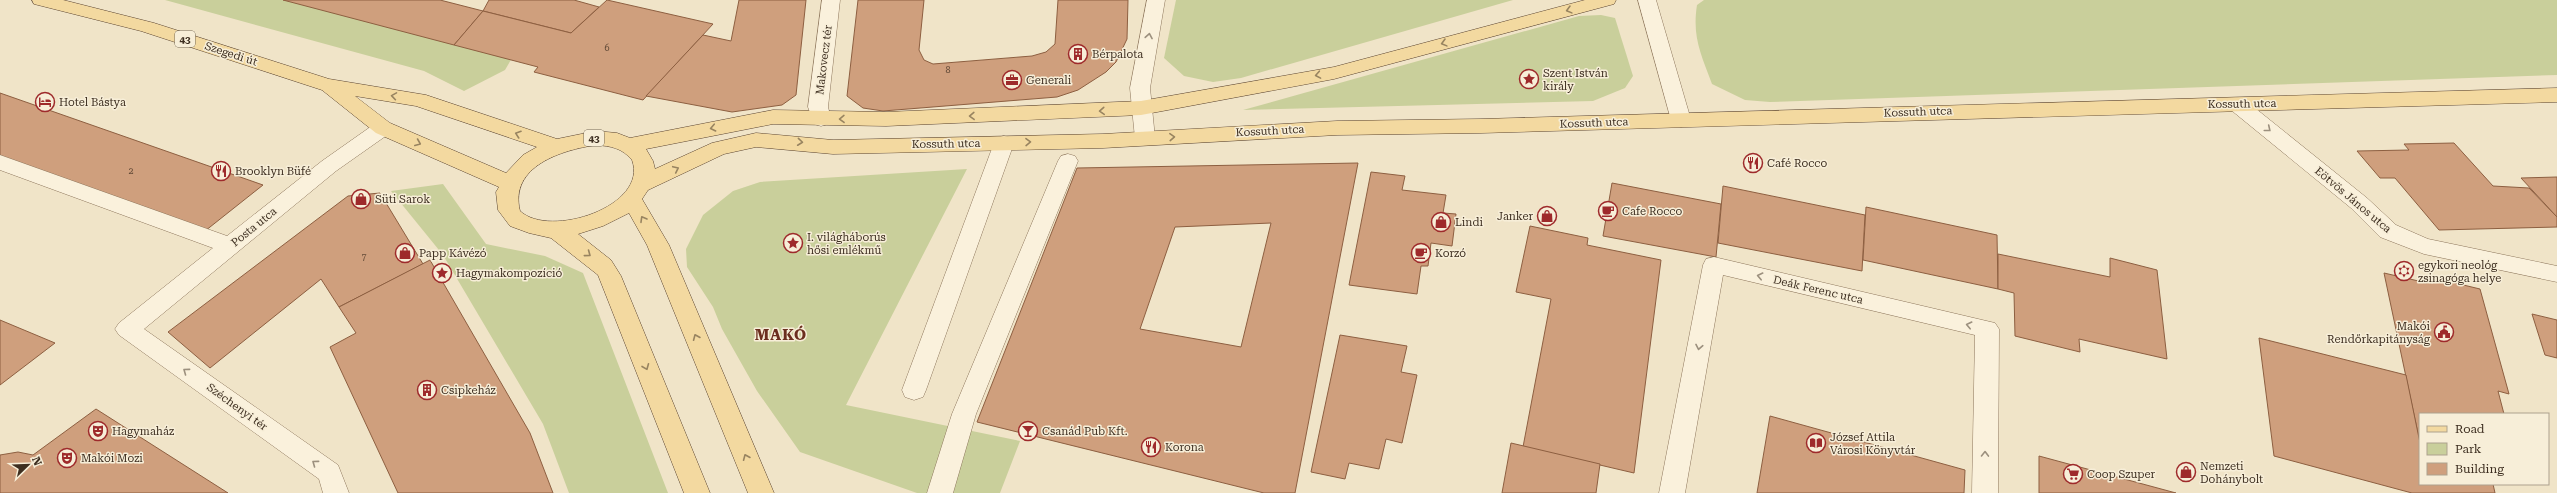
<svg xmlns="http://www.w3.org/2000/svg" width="2557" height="493" font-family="'Roboto Serif',serif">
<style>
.green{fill:#c9cf9b}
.building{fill:#cf9f7d;stroke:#8d5f41;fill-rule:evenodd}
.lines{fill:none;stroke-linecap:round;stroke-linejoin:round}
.minor-casing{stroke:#8d765c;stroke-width:1}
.major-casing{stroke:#5b4430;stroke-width:1}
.minor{fill:#faf1dc;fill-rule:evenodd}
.major{fill:#f3d9a0;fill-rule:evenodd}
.oneway{stroke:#988460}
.oneway2{stroke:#9c907e}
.labels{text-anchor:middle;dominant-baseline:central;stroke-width:3;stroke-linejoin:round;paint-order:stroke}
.number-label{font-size:9px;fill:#624a37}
.shield{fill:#f7eed8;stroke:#756857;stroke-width:1}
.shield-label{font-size:10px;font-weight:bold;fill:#3d2e20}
.street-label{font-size:11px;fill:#3d2e20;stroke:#f7eed8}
.poi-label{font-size:11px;fill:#3d2e20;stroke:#f7eed8;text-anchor:start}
.district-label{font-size:15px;font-weight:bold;letter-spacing:1px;fill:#6b2e1e;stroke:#f7eed8}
</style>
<rect width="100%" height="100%" fill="#f0e4c8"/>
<g class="green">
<path d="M165,0H297L512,58L505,70L464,91L424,71Z"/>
<path d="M1176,0H1513L1241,78L1213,82L1184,76L1164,58Z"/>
<path d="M1704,0H2557V75L1770,102L1745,100L1712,84C1701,54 1692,37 1697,5Z"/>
<path d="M1601,15L1615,18L1633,76L1625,88L1593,101L1243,110L1579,16Z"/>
<path d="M967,169L846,405L1020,441L1000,493H917L800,452L757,391L722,329L713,307L687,267L686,249L703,215L733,191L760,182Z"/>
<path d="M443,184L486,244L545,256L583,273L668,493H569L543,424L443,255L391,191Z"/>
</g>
<g class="building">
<path d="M283,0H440L483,11L454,45Z"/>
<path d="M489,0H574L599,7L571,33L483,11Z"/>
<path d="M607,0L713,24L643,100L534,72L538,67L454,45L483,11L571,33Z"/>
<path d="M739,0H806L796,95L782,105L732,112L646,96L703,35L731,41Z"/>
<path d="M858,0H924L919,50L924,60L933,64L1032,56L1046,52L1055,44L1058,0H1128L1127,39L1116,62L1106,72L1078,90L1057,97L883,111L863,108L847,96Z"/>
<path d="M0,93L263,185L205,231L0,156Z"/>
<path d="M2454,143L2493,186L2529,188L2557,217V227L2439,230L2395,178H2380L2357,151L2409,150L2404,144Z"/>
<path d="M1358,163L1295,493H1264L977,422L1077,168ZM1271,223L1241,347L1140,329L1175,227Z"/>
<path d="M1371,172L1405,176L1402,190L1446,195L1443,213L1456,214L1452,246L1431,243L1428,266H1421L1417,294L1349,285Z"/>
<path d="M2557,177V217L2521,178Z"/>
<path d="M1612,183L1721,204L1716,257L1603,236Z"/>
<path d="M1723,186L1865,215L1862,271L1718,243Z"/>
<path d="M380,193L423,264L339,307L321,279L210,368L168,332L348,196Z"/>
<path d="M1866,207L1997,235L1998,289L1863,260Z"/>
<path d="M1530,226L1588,238L1587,245L1661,260L1634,473L1523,447L1551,299L1516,292Z"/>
<path d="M1998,254L2110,277V258L2157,270L2167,359L2079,339L2080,352L2015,336L2014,293L1998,289Z"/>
<path d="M430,260L530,433L553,493H398L330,347L356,333L339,307Z"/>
<path d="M2384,273L2427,283L2426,276L2480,289L2509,394L2498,391L2504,414H2420V443Z"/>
<path d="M2532,314L2557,320V358L2545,355Z"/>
<path d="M0,320L55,343L0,385Z"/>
<path d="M1340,335L1407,346L1401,372L1417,375L1402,443L1386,439L1379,469L1349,463L1345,479L1311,472Z"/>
<path d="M2259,338L2406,375L2420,443V484H2493L2495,493H2412L2274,456Z"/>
<path d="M96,409L228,493H0V455L18,452L33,455Z"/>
<path d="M1770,416L1965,470L1964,493H1757Z"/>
<path d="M1511,443L1600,464L1596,493H1502Z"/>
<path d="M2039,456L2176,493H2039Z"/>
</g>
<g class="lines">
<g class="minor-casing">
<g id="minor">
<path d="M822,0H840L828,107L831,119L828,124L821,126L814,124L808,107Z"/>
<path d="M1147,0H1165L1150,88L1155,138L1152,143L1145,145L1138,143L1135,138L1130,88Z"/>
<path d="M1638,0H1656L1691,120L1688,125L1681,127L1674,125L1671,120Z"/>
<path d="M2238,98L2245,100L2367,198L2396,225L2428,239L2557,266V282L2424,254L2380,237L2351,208L2231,110L2228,105L2231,100Z"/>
<path d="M383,121L390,123L393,128L390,133L336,171L144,329L338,465L349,493H323L319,479L119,335L115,329L119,323L213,248L0,170V155L227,236L322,161L376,123Z"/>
<path d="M1004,136L1011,138L1014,143L926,390L923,397L914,400L905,397L902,390L994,143L997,138Z"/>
<path d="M1068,154L1075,156L1078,161L976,414L953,493H927L952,414L1058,161L1061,156Z"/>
<path d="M1714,257L1995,323L1999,329L1998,493H1972L1975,335L1723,275L1685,493H1659L1703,265L1706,259Z"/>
</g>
</g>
<g class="major-casing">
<path id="major" d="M32,0H63L154,23L329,79L426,95L557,139L596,131L617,133L630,138L773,110L886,112L1141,101L1334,67L1585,0H1616L1614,4L1334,79L1141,115L886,126L773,124L646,149L653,161L655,169L712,143L756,133L833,140L1103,134L1337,121L1481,119L2557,88V102L1481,133L1337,135L1103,148L833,154L756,147L724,154L648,190L642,199L669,245L774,493H748L647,245L629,213L603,226L578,234L611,260L621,276L710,493H684L598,275L551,238L529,233L510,226L498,210L496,192L499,187L376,133L322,90L141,31L34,4ZM355,96L416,106L537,147L523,155L506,173L390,123ZM596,145C611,146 622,148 632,160C649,206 550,239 520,211C509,166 562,150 596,145Z"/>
</g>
<use href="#minor" class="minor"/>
<use href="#major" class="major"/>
</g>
<defs><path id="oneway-chevron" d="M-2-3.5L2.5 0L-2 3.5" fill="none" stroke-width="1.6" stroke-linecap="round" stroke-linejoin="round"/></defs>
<g class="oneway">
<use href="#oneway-chevron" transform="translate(1569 10) rotate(165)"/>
<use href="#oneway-chevron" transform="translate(1444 43) rotate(165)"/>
<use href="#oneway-chevron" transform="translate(1318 75) rotate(170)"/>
<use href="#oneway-chevron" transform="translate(394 96) rotate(-171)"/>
<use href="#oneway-chevron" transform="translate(1102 111) rotate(176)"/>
<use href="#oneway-chevron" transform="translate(972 116) rotate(178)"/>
<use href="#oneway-chevron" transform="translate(842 119) rotate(179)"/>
<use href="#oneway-chevron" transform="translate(713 128) rotate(168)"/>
<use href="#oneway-chevron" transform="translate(518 134) rotate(-161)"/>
<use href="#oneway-chevron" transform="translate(1172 137) rotate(-3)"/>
<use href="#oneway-chevron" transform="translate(800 142) rotate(6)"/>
<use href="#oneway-chevron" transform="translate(1028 142) rotate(-1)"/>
<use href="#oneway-chevron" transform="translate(418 143) rotate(23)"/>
<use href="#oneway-chevron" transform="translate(676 169) rotate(-25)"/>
<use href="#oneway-chevron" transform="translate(643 219) rotate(-120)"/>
<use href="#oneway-chevron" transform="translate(588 254) rotate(37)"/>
<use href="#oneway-chevron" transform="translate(696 337) rotate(-113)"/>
<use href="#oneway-chevron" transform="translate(646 367) rotate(68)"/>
<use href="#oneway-chevron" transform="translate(746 457) rotate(-113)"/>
</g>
<g class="oneway2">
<use href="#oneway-chevron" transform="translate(1149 36) rotate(-80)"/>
<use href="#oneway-chevron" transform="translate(2268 129) rotate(39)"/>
<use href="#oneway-chevron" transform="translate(1760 276) rotate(-167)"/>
<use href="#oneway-chevron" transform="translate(1969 325) rotate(-167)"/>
<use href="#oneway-chevron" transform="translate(1699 347) rotate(101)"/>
<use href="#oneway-chevron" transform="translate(186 371) rotate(-144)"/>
<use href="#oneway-chevron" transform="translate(1985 454) rotate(-89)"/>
<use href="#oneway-chevron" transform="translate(315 463) rotate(-144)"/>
</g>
<defs>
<g id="building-ring" transform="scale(1)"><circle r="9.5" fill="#f7eed8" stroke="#9e2a2b" stroke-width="1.5"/><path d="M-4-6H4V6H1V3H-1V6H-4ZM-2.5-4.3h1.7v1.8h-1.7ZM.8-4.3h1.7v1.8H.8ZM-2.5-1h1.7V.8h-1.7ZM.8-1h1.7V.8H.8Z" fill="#9e2a2b"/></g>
<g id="sight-ring" transform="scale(1)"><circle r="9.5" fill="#f7eed8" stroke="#9e2a2b" stroke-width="1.5"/><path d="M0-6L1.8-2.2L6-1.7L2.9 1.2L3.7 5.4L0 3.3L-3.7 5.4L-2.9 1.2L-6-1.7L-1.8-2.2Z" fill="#9e2a2b"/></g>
<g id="office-ring" transform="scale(1)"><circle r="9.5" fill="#f7eed8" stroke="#9e2a2b" stroke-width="1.5"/><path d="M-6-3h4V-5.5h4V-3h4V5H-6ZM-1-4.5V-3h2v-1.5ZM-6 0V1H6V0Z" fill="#9e2a2b"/></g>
<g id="hotel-ring" transform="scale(1)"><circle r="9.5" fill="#f7eed8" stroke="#9e2a2b" stroke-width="1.5"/><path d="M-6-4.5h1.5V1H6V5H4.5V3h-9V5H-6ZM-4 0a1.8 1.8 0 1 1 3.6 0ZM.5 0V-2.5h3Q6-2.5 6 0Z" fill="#9e2a2b"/></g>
<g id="restaurant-ring" transform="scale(1)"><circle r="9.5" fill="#f7eed8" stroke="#9e2a2b" stroke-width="1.5"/><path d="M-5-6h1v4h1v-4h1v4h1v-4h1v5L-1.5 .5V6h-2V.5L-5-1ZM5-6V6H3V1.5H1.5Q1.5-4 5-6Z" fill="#9e2a2b"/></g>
<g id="shop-ring" transform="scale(1)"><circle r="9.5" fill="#f7eed8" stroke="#9e2a2b" stroke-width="1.5"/><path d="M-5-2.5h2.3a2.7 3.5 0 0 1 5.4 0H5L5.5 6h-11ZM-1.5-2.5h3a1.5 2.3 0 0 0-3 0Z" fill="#9e2a2b"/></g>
<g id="cafe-ring" transform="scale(1)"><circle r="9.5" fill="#f7eed8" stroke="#9e2a2b" stroke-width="1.5"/><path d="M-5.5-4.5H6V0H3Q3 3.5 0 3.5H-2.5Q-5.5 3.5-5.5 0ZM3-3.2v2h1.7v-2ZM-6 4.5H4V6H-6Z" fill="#9e2a2b"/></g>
<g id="synagogue-ring" transform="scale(1)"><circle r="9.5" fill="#f7eed8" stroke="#9e2a2b" stroke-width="1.5"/><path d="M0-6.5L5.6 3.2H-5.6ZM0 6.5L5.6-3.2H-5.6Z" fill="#9e2a2b"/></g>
<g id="civic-ring" transform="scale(1)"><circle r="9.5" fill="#f7eed8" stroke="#9e2a2b" stroke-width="1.5"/><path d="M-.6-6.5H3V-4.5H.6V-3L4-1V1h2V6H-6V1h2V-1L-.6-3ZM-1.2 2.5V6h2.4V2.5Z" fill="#9e2a2b"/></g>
<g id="theatre-ring" transform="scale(1)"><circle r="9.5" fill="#f7eed8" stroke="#9e2a2b" stroke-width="1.5"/><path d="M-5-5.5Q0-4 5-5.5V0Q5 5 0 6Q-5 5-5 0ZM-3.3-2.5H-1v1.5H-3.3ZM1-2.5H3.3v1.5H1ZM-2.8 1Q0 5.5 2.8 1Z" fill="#9e2a2b"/></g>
<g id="bar-ring" transform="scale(1)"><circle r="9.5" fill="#f7eed8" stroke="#9e2a2b" stroke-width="1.5"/><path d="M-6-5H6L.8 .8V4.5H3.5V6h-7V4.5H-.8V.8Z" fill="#9e2a2b"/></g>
<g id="library-ring" transform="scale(1)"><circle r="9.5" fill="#f7eed8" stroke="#9e2a2b" stroke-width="1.5"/><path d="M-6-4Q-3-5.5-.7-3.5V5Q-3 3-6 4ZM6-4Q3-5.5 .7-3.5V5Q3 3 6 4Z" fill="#9e2a2b"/></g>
<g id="supermarket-ring" transform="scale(1)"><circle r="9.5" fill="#f7eed8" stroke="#9e2a2b" stroke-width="1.5"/><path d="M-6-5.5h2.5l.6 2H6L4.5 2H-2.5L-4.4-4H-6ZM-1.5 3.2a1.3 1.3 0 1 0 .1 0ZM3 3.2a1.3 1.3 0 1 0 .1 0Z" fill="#9e2a2b"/></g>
</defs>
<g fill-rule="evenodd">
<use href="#building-ring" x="1078" y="54"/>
<use href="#sight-ring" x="1529" y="79"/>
<use href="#office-ring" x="1012" y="80"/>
<use href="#hotel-ring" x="45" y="102"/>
<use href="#restaurant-ring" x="1753" y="163"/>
<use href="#restaurant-ring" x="221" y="171"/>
<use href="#shop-ring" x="361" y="199"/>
<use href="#cafe-ring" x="1608" y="211"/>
<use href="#shop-ring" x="1547" y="216"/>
<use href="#shop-ring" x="1441" y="222"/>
<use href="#sight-ring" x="793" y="243"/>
<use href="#shop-ring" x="405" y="253"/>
<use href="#cafe-ring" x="1421" y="253"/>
<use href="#synagogue-ring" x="2404" y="271"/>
<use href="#sight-ring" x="442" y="273"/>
<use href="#civic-ring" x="2444" y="332"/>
<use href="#building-ring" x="427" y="390"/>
<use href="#theatre-ring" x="98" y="431"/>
<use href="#bar-ring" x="1028" y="431"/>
<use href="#library-ring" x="1816" y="443"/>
<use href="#restaurant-ring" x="1151" y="447"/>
<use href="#theatre-ring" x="67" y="458"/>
<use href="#shop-ring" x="2186" y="472"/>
<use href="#supermarket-ring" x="2073" y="474"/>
</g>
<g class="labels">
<g class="number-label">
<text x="607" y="48">6</text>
<text x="948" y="70">8</text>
<text x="131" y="171">2</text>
<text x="364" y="257">7</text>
</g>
<g class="shield">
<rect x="175" y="31" width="20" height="16" rx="3"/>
<rect x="584" y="130" width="20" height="16" rx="3"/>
</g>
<g class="shield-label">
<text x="185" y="39">43</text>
<text x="594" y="138">43</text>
</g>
<g class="street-label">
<text transform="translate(231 54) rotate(18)">Szegedi út</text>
<text transform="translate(824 60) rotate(-83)">Makovecz tér</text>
<text transform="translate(2242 104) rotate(-1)">Kossuth utca</text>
<text transform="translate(1918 112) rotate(-2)">Kossuth utca</text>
<text transform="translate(1594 123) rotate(-2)">Kossuth utca</text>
<text transform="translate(1270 131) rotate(-3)">Kossuth utca</text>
<text transform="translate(946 144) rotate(-1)">Kossuth utca</text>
<text transform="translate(2353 200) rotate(40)">Eötvös János utca</text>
<text transform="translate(254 227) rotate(-39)">Posta utca</text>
<text transform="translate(1818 290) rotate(13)">Deák Ferenc utca</text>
<text transform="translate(237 407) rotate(36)">Széchenyi tér</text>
</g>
<g class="poi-label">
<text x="1092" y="54">Bérpalota</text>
<text x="1543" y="73">Szent István<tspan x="1543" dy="13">király</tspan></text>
<text x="1026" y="80">Generali</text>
<text x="59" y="102">Hotel Bástya</text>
<text x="1767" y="163">Café Rocco</text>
<text x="235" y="171">Brooklyn Büfé</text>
<text x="375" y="199">Süti Sarok</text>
<text x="1622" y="211">Cafe Rocco</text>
<text x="1533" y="216" text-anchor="end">Janker</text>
<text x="1455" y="222">Lindi</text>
<text x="807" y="237">I. világháborús<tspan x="807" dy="13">hősi emlékmű</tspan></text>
<text x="419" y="253">Papp Kávézó</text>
<text x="1435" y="253">Korzó</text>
<text x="2418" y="265">egykori neológ<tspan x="2418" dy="13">zsinagóga helye</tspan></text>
<text x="456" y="273">Hagymakompozíció</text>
<text x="2430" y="326" text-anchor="end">Makói<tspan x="2430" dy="13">Rendőrkapitányság</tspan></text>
<text x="441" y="390">Csipkeház</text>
<text x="112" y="431">Hagymaház</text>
<text x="1042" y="431">Csanád Pub Kft.</text>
<text x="1830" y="437">József Attila<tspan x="1830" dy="13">Városi Könyvtár</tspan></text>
<text x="1165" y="447">Korona</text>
<text x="81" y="458">Makói Mozi</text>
<text x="2200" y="466">Nemzeti<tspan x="2200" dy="13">Dohánybolt</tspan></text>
<text x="2087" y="474">Coop Szuper</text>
</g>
<g class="district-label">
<text x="781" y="335">MAKÓ</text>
</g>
</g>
<rect x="2419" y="413" width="130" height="72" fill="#f7eed8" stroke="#ada18e"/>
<rect x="2427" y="426" width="20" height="6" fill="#f3d9a0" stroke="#ada18e"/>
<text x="2455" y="433" font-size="12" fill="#3d2e20">Road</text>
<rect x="2427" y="443" width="20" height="12" fill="#c9cf9b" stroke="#ada18e"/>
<text x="2455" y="453" font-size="12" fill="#3d2e20">Park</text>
<rect x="2427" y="463" width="20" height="12" fill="#cf9f7d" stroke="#ada18e"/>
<text x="2455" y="473" font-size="12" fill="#3d2e20">Building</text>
<g transform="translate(28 465) rotate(67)" stroke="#f7eed8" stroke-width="3" paint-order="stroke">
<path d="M0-3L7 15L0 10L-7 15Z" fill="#3d2e20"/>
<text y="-6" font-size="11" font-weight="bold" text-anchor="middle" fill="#3d2e20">N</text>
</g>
</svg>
